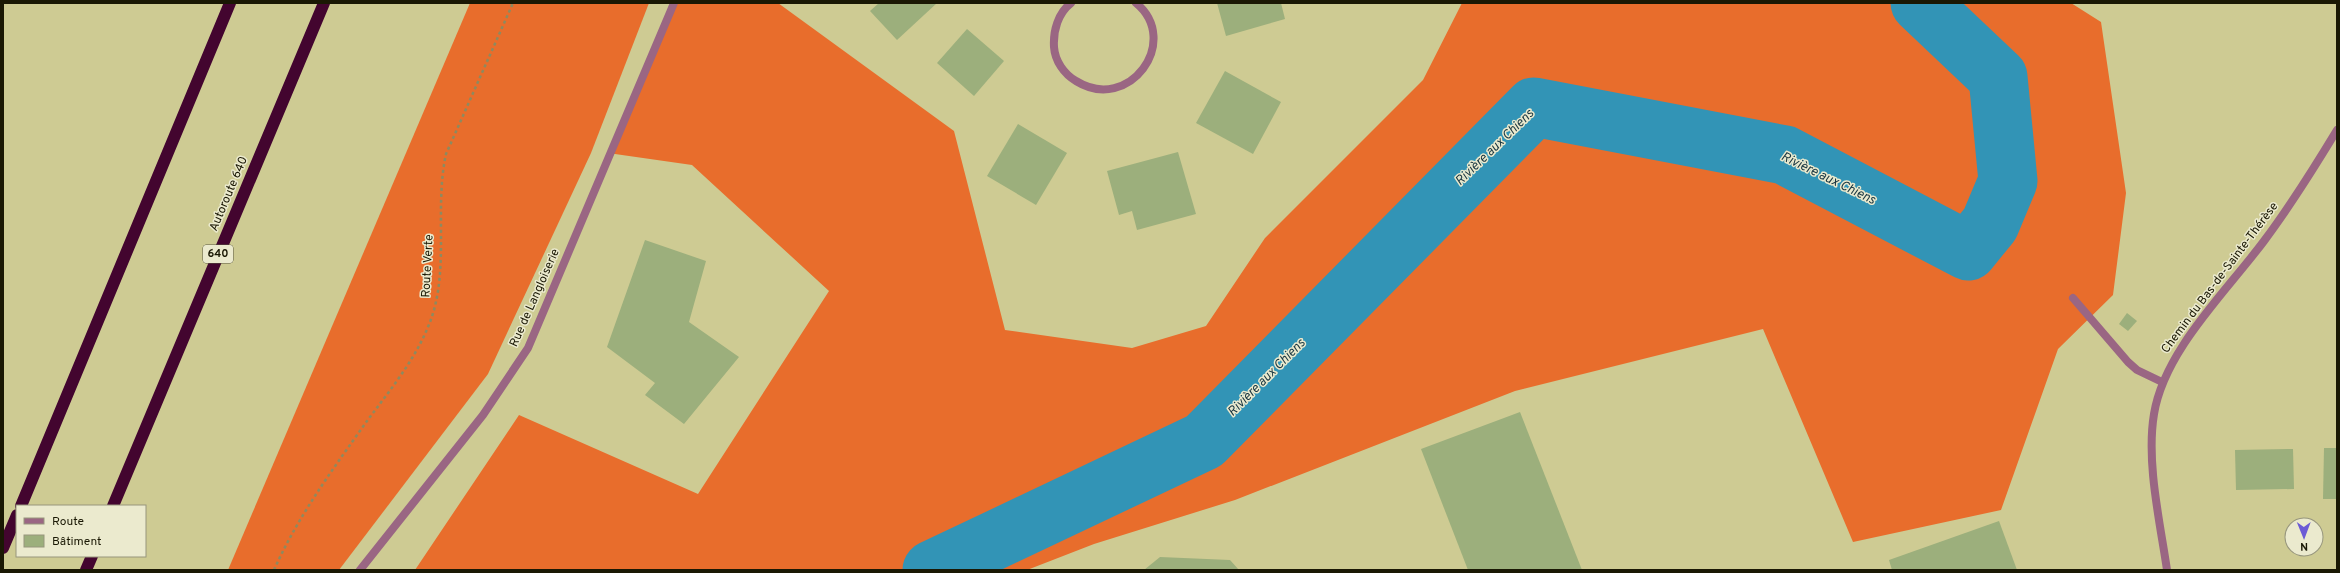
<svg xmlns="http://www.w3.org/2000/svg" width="2340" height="573" font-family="Overpass,sans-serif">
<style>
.forest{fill:#e86d2c}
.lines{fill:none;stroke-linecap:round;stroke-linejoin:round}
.river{stroke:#3294b6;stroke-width:59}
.building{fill:#9caf7c}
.path{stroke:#8d8a5f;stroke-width:2.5;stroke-dasharray:3 3;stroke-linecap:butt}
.service{stroke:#9a6683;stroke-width:8}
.minor{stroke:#9a6683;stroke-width:8}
.tertiary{stroke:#9a6683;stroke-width:8}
.motorway{stroke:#43052f;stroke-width:12}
.labels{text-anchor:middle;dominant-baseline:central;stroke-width:3;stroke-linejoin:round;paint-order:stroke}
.shield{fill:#ebeace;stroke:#595741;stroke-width:1}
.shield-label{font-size:11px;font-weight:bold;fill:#1a1804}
.street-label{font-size:12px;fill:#1a1804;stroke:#ebeace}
.water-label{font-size:13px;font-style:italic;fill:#193641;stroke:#ebeace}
</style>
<rect width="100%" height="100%" fill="#cecb93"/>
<g class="forest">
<path d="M470,3H649L591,153L488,374L339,570H228Z"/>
<path d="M672,3H778L954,131L1005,330L1132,348L1206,326L1265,238L1423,80L1462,3H2071L2101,22L2126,193L2113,295L2058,349L2001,510L1853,542L1763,329L1515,391L1235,500L1094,544L1027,570H415L519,415L698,494L829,291L692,165L608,153Z"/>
</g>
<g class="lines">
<path class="river" d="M932,570L1204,441L1534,107L1785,155L1968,251L1990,224L2008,181L1998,77L1920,3"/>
</g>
<g class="building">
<path d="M879,3H937L897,40L870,11Z"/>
<path d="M1217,3H1281L1285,19L1226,36Z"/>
<path d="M967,29L1004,61L974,96L937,63Z"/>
<path d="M1225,71L1281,102L1253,154L1196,123Z"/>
<path d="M1018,124L1067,153L1036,205L987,176Z"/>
<path d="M1178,152L1196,214L1137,230L1132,211L1119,215L1107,171Z"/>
<path d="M645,240L706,261L689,322L739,357L684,424L645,395L655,383L607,347Z"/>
<path d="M2127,313L2137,321L2128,331L2119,324Z"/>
<path d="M1520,412L1582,570H1468L1421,449Z"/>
<path d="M2324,448H2337V499H2323Z"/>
<path d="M2293,449L2294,489L2236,490L2235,450Z"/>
<path d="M1999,521L2017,570H1892L1889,560Z"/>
<path d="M1160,557L1230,560L1239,570H1144Z"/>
</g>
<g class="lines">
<path class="path" d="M274,570C298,516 333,469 367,421C390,390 416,359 430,322C450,270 434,208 446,154L513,3"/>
<path class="service" d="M2073,298L2128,362L2137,370L2162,382"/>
<g class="minor">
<path d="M1071,3C1058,13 1053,31 1054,47C1055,61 1064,74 1076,81C1129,114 1182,41 1136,3"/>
<path d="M360,570L483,415L528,348L674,3"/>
</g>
<path class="tertiary" d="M2167,570C2160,522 2146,462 2154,414C2164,351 2226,292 2264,241C2291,205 2314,168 2337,130"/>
<g class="motorway">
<path d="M21,506L230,3"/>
<path d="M113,506L324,3"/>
<path d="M3,548L17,515"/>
<path d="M86,570L92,556"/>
</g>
</g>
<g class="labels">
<rect class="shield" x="203" y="245" width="30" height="18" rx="3"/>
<g class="shield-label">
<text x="218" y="254">640</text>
</g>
<g class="street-label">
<text transform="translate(229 194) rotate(-67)">Autoroute 640</text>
<text transform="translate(428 266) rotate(-87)">Route Verte</text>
<text transform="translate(2220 278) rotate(-53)">Chemin du Bas-de-Sainte-Thérèse</text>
<text transform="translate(535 298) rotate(-66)">Rue de Langloiserie</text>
</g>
<g class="water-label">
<text transform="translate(1495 148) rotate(-44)">Rivière aux Chiens</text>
<text transform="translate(1828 179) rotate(26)">Rivière aux Chiens</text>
<text transform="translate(1267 378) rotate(-45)">Rivière aux Chiens</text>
</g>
</g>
<rect width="2340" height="573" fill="none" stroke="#1a1804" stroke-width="8"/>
<rect x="16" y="505" width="130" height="52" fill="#ebeace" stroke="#97967d"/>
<rect x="24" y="518" width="20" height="6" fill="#9a6683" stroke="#97967d"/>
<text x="52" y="525" font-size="12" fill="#1a1804">Route</text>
<rect x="24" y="535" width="20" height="12" fill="#9caf7c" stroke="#97967d"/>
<text x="52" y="545" font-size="12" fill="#1a1804">Bâtiment</text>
<g transform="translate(2304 537) rotate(179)"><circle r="19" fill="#ebeace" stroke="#97967d"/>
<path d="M0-3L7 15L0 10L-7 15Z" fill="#6c5bd5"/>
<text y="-6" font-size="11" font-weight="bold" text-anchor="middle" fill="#1a1804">N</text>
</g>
</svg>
